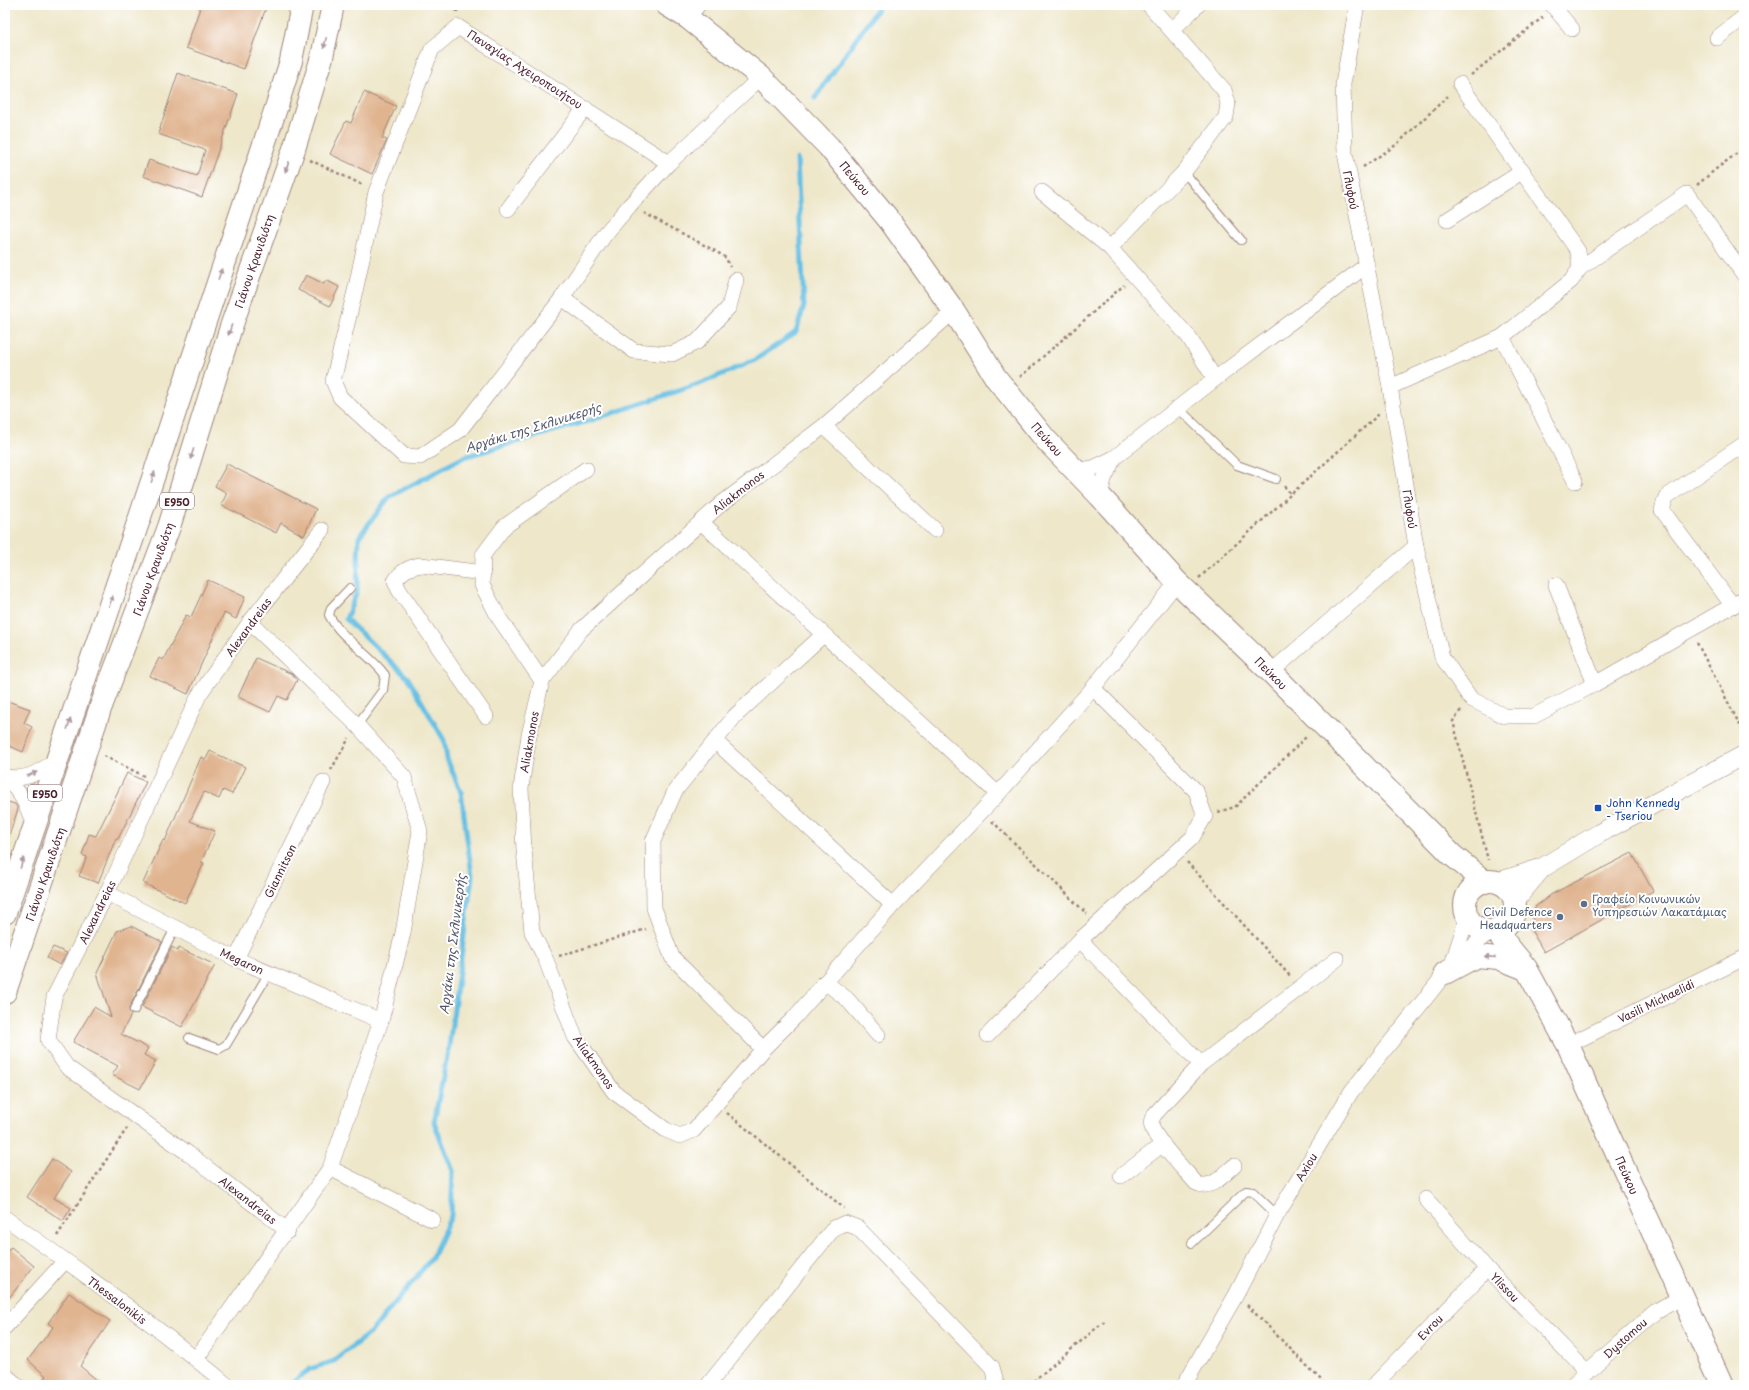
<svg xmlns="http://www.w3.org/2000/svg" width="1749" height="1390" font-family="'Playpen Sans',sans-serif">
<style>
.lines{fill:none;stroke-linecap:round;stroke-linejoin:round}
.stream{stroke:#66c0e4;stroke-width:5}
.building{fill:#e0b48f}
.service-casing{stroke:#9c837a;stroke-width:10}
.minor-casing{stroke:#9c837a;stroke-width:16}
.tertiary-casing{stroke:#9c837a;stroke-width:20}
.secondary-casing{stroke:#9c837a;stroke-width:24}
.primary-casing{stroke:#9c837a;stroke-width:24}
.path{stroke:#9c837a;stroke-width:2.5;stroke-dasharray:3 3;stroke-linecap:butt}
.service{stroke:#fff;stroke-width:8}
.minor{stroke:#fff;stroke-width:15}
.tertiary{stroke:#fff;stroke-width:19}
.secondary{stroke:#fff;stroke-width:22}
.primary{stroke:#fff;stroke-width:22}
.oneway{fill:#ae9aa0}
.transit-dot{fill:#1a4fb4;stroke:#fff;stroke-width:1.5}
.service-dot{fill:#5c6f8a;stroke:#fff;stroke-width:1.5}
.labels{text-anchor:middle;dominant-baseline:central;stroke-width:4;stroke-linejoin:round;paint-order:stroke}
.shield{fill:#fff;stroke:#80626b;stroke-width:1}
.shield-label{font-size:10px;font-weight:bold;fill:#4a1f2b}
.street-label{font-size:11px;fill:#4a1f2b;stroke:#fff}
.transit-label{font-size:11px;fill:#164399;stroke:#fff;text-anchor:start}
.service-label{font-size:11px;fill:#4e5e75;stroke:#fff;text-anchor:start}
.water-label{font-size:12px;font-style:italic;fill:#54576c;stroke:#fff}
</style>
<rect width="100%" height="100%" fill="#fff"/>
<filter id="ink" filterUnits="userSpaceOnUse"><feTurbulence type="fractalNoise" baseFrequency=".025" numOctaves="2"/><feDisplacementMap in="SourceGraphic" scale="8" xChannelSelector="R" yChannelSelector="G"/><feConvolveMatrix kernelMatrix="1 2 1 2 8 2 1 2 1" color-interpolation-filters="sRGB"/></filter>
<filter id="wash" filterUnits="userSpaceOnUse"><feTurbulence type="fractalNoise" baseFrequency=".012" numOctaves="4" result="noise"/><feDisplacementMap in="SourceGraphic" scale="16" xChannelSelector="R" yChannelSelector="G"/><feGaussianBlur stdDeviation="0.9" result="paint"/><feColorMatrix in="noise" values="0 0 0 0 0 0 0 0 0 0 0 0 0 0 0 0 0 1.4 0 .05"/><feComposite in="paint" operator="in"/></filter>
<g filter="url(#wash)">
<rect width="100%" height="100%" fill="#eee7ca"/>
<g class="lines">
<g class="stream">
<path d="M815,98L880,5"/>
<path d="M289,1385L310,1369L334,1361L371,1332L432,1258L451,1216L453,1171L434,1122L449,1046L472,876L461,792L447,759L444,740L408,678L346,619L357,591L359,537L389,497L464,457L595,419L702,383L755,360L796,332L804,306L797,159"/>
</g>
</g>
<g id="blocks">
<g class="building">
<path d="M201,5H267L244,69L186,48Z"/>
<path d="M178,73L238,94L202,197L143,176L149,160L197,176L205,150L158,134Z"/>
<path d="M364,92L396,106L382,138L387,140L372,174L330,154L346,121L351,123Z"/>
<path d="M306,275L324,284L326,280L339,287L330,306L298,290Z"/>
<path d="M227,464L316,509L304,536L281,523L276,533L221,505L227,493L215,486Z"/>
<path d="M208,580L245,597L236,619L224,613L188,694L150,676L159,658L163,660L186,615L191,617Z"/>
<path d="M256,658L292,674L297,680L287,700L278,696L270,712L238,697Z"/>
<path d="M5,700L30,709L24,723L32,727L23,752L5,744Z"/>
<path d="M210,751L245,767L232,794L223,790L219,799L204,792L190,821L215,831L201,862L204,863L185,903L143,883L163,840L165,841L201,757L206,759Z"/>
<path d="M127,773L146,782L118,839L116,838L98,883L79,876L87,857L82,855L89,834L96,836Z"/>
<path d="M5,801L15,804L18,809L8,839H5Z"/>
<path d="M1632,853L1653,891L1544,952L1531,930L1535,907L1552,894Z"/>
<path d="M131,926L162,942L129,1008V1011L131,1015L121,1034L148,1048L144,1055L156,1061L140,1089L112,1075L118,1066L73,1042L94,1007L111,1017L97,973L117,931Z"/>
<path d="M53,947L67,953L60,965L47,958Z"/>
<path d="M172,947L178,951L179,948L215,965L182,1027L142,1007Z"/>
<path d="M52,1159L71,1172L54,1198L71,1208L63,1221L27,1197Z"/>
<path d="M11,1247L34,1266L5,1303V1254Z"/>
<path d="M69,1293L110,1321L80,1366L103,1385H53L44,1378L46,1376L28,1360L53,1327L48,1323Z"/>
</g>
</g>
</g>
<g filter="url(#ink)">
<use href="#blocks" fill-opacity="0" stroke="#9c837a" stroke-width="1"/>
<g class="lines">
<g class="service-casing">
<g id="service">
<path d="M1184,172L1241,240"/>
<path d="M1178,408L1237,465L1276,479"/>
<path d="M350,588L331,608L329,615C341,639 369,653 385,675L383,690L357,725"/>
<path d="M134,1010L175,928"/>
<path d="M189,1038L219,1049L226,1045L269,973"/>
<path d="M1192,1243L1246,1191L1253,1192L1277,1215"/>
</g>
</g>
<g class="minor-casing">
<g id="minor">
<path d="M1357,5L1343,84L1345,153L1390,387L1416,546L1442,657L1471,699L1504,716H1534L1595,684L1744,599"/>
<path d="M1552,5L1572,29"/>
<path d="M688,18L698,5"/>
<path d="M1172,30L1198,5"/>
<path d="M1717,38L1744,17"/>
<path d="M1460,84L1578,251L1580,268"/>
<path d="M669,163L458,27L432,49L376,192L356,287L333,381L340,397L404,456L420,457L460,430L562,298L606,233L630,205L669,163L761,77"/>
<path d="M1042,192L1110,248L1188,336L1215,379"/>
<path d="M508,209L585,108"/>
<path d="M1447,220L1523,171"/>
<path d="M1110,248L1184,172L1226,117L1228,103L1224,90L1149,5"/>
<path d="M562,298L634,351L672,354L697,342L729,307L736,280"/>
<path d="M954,311L824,426L721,504L581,630L542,681L529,735L521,788L524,850L532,932L546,960L575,1037L614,1092L666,1130L680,1136L694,1130L763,1049L794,1018L893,905L998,794L1093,688L1177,582"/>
<path d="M1502,337L1575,481"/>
<path d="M1390,387L1502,337L1571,281L1580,268L1687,194L1744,275"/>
<path d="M824,426L935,530"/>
<path d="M1075,471L1093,468L1114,458L1215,379L1367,265"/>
<path d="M1100,496L1104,479L1114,458"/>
<path d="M701,522L998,794"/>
<path d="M483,573L421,565C409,567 401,571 395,581L399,590L486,716"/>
<path d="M1556,585L1595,684"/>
<path d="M1733,606L1662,510L1666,497L1744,444"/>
<path d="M1271,672L1416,546"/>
<path d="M542,681L499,618L482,585L483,555L504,527L586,469"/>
<path d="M715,741L893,905"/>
<path d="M5,777C30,780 36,773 56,761"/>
<path d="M5,778C22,793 27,805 34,826"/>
<path d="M107,893L236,959L381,1021"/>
<path d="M1080,940L1201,1064"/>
<path d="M236,959L323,782"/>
<path d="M1452,964L1468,915"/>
<path d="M825,982L847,999L878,1035"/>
<path d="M988,1035L1080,940L1192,838L1205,816L1196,791L1093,688"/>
<path d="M1568,1045L1744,958"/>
<path d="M763,1049L672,957L654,908L653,841L675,791L735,716L823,635"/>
<path d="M1234,1166C1223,1175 1211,1191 1196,1183C1185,1170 1157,1143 1152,1127C1150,1122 1152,1119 1154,1115L1201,1064L1337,959"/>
<path d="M330,1168L433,1220"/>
<path d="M1121,1176L1163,1144"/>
<path d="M1426,1199L1487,1269L1587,1372"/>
<path d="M5,1218C81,1271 156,1325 227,1385"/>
<path d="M288,1231L189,1154L67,1067L48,1040L54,997L107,893L199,695L250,622L322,530"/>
<path d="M5,1327L65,1261"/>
<path d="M196,1359L330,1168L381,1021L403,933L420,831L404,777L357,725L250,622"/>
<path d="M5,1375L17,1385"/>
<path d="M708,1385L834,1228L845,1223L858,1228L992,1367L997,1385"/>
<path d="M1184,1385L1236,1295L1277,1215L1351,1092L1452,965L1491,930"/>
<path d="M1374,1385L1487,1269"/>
<path d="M1572,1385L1656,1311L1681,1297"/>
</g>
</g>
<g class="tertiary-casing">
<g id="tertiary">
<path d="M1498,882L1542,868L1600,833L1744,755"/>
<path d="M1515,900L1542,868"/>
</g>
</g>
<g class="secondary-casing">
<g id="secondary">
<path d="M667,5L688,18L761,77L829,147L890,221L954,311L996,378L1046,440L1100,496L1177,582L1271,672L1452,855L1485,882"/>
<circle cx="1490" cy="906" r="25"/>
<path d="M1495,930L1526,968L1568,1045L1722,1385"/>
<path d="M1445,973L1477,956L1498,958L1526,969"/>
</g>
</g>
<g class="primary-casing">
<g id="primary">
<path d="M5,913L141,514L277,105L291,61L302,5"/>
<path d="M5,992L100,709L169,527L231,327L294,149L322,57L333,5"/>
</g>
</g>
<g class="path">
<path d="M457,12V5"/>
<path d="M1471,75L1543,17"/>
<path d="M310,160L363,185"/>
<path d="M1363,167L1396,145L1449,95"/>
<path d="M1697,185L1716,169L1744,148"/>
<path d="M644,213L717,252L726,258L730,267"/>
<path d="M1020,377L1124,285"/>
<path d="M1284,486L1291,494"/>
<path d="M1199,578L1379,414"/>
<path d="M1697,643L1744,733"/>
<path d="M1461,710L1453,721L1488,860"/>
<path d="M104,756L144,776"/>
<path d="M331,770L349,738"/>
<path d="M1218,812L1235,807L1307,736"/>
<path d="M992,821L1087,914"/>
<path d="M1187,862L1290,976"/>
<path d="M559,956L646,929"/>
<path d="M727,1113L844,1208"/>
<path d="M57,1236L127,1128"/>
<path d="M1247,1305L1326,1385"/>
<path d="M1029,1385L1106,1320"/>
</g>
<use href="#service" class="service"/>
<use href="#minor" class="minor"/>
<use href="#tertiary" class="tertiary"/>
<use href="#secondary" class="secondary"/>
<use href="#primary" class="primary"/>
</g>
<defs><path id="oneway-solid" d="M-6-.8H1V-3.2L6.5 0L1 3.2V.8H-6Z"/></defs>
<g class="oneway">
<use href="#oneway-solid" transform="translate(325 43) rotate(103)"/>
<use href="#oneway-solid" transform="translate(287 167) rotate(110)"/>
<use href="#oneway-solid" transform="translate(220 274) rotate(-71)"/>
<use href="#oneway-solid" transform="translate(230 330) rotate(108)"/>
<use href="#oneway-solid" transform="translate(192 454) rotate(107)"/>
<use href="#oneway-solid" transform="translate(153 477) rotate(-72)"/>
<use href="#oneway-solid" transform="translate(111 601) rotate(-71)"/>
<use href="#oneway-solid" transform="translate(69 724) rotate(-71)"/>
<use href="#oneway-solid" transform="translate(32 774) rotate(-23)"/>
<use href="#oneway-solid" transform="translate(22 863) rotate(-72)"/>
<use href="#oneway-solid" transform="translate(1490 957) rotate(-175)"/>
</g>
</g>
<rect class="transit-dot" x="1594" y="804" width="8" height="8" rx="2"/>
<g class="service-dot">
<circle cx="1584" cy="904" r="4"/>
<circle cx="1560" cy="917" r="4"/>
</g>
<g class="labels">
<g class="shield">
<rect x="160" y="493" width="34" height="16" rx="3"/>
<rect x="28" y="785" width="34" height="16" rx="3"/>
</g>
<g class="shield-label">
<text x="177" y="501">E950</text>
<text x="45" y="793">E950</text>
</g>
<g class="street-label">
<text transform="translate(525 69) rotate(33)">Παναγίας Αχειροποιήτου</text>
<text transform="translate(855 178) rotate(50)">Πεύκου</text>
<text transform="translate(1351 190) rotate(79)">Γλυφού</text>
<text transform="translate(254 261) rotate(-71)">Γιάνου Κρανιδιότη</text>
<text transform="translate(1047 439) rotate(49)">Πεύκου</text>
<text transform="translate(738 492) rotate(-38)">Aliakmonos</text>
<text transform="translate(1410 509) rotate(81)">Γλυφού</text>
<text transform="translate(153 569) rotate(-70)">Γιάνου Κρανιδιότη</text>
<text transform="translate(248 627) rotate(-54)">Alexandreias</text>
<text transform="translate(1271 673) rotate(45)">Πεύκου</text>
<text transform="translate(529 742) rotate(-80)">Aliakmonos</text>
<text transform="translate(280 871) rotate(-64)">Giannitson</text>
<text transform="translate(45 874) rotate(-71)">Γιάνου Κρανιδιότη</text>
<text transform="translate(97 912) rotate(-64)">Alexandreias</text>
<text transform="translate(242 961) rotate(25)">Megaron</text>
<text transform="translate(1656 1001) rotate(-26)">Vasili Michaelidi</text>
<text transform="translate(594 1062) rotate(55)">Aliakmonos</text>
<text transform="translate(1306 1167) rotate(-59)">Axiou</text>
<text transform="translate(1627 1175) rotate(66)">Πεύκου</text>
<text transform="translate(248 1200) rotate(38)">Alexandreias</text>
<text transform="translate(1505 1287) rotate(46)">Ylissou</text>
<text transform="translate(117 1300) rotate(37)">Thessalonikis</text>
<text transform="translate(1430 1327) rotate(-46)">Evrou</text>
<text transform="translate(1625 1338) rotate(-42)">Dystomou</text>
</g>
<g class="transit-label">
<text x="1606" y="802">John Kennedy<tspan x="1606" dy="13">- Tseriou</tspan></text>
</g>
<g class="service-label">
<text x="1592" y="898">Γραφείο Κοινωνικών<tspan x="1592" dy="13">Υυπηρεσιών Λακατάμιας</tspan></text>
<text x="1552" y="911" text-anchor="end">Civil Defence<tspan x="1552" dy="13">Headquarters</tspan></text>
</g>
<g class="water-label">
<text transform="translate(533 427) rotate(-17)">Αργάκι της Σκλινικερής</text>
<text transform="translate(452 944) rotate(-83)">Αργάκι της Σκλινικερής</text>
</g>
</g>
<rect width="1749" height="1390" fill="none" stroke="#fff" stroke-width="20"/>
</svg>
